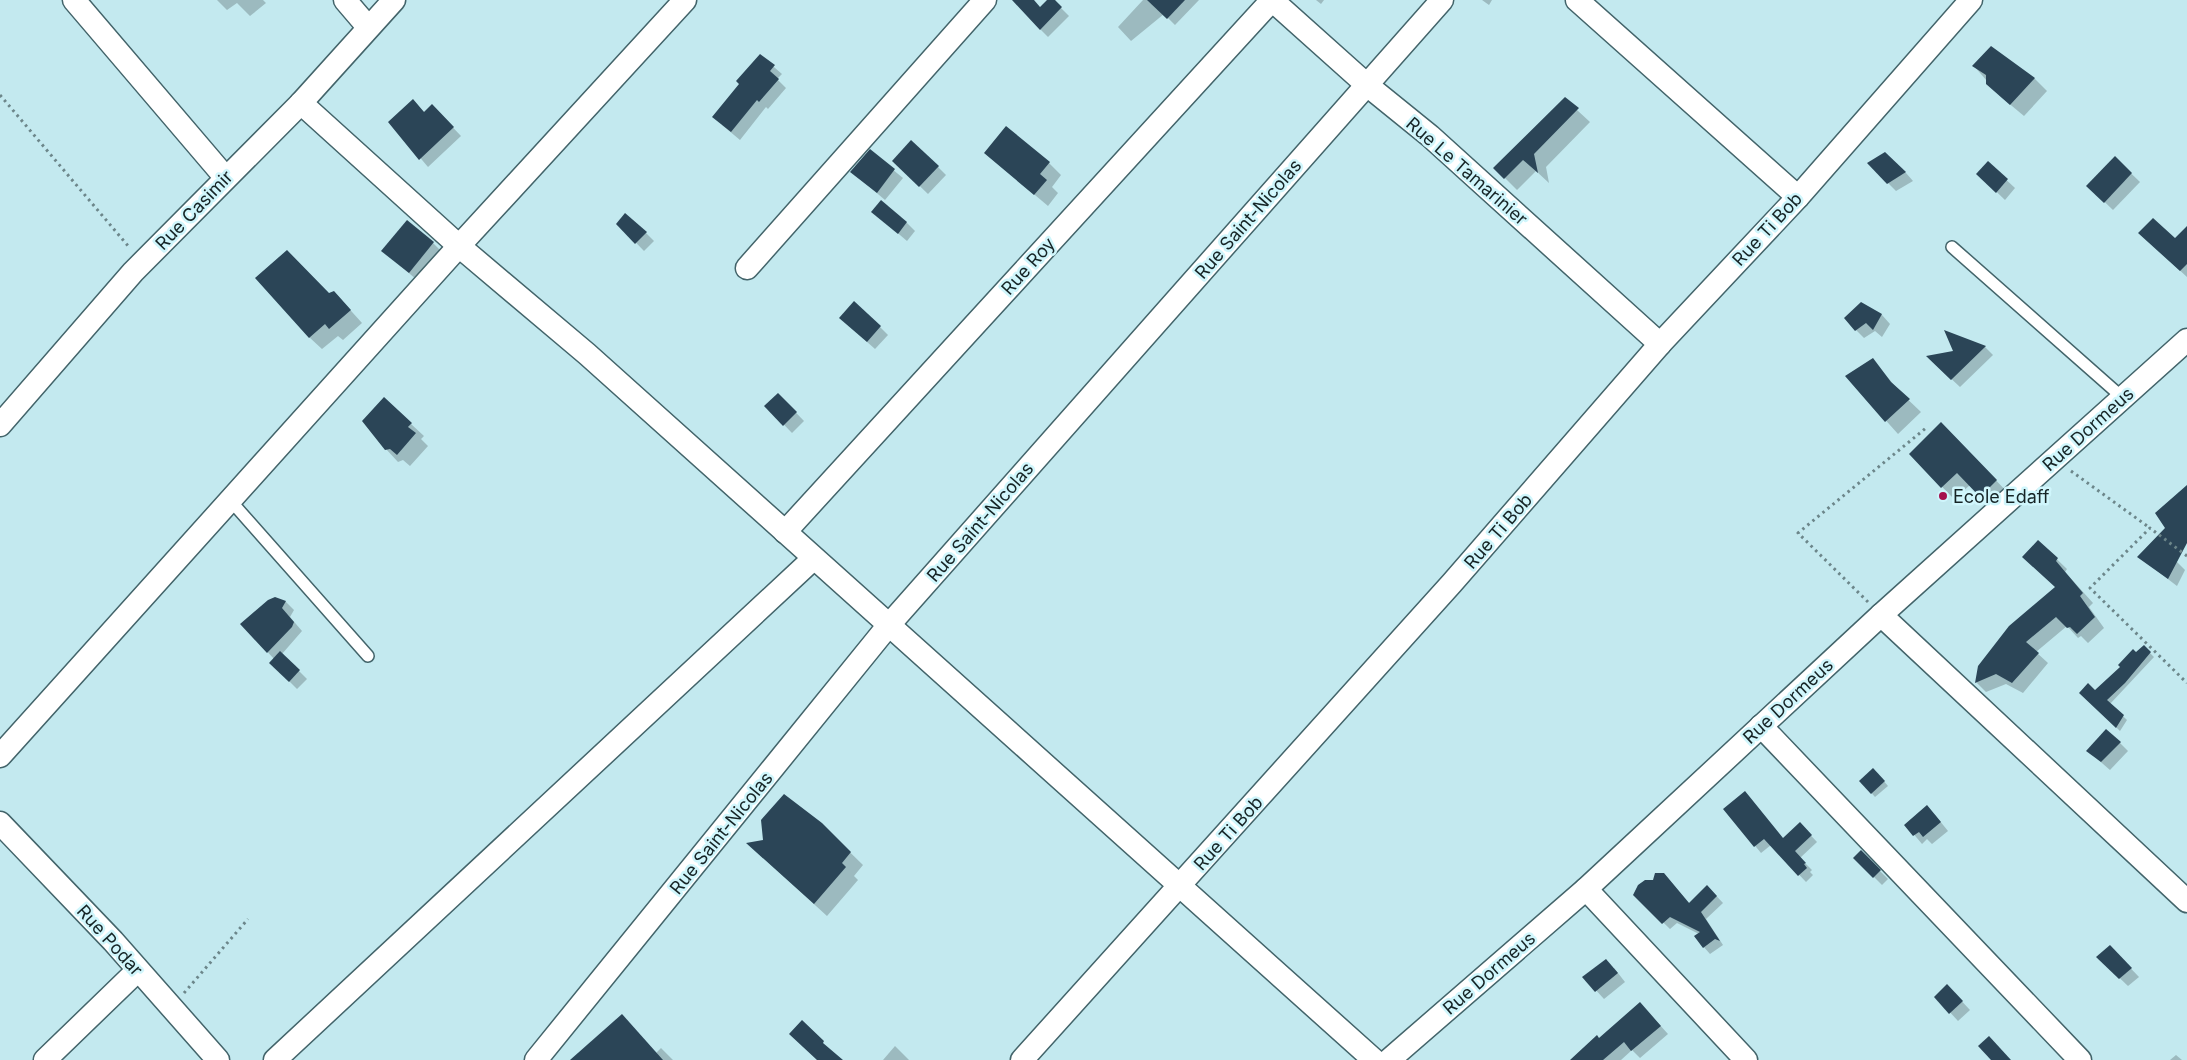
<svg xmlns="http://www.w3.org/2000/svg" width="2187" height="1060" font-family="Inter,sans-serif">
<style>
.shadow{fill:#0003}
.building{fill:#2b4557}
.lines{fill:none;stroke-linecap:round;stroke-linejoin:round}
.lane-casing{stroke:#43646a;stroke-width:14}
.street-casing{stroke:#43646a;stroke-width:25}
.path{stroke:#6c868a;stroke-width:3;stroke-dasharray:2.5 4;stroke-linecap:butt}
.lane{stroke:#fff;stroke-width:11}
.street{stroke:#fff;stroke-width:22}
.poi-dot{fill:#a5104d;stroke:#d0f6fc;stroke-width:2}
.labels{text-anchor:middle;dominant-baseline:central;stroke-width:5;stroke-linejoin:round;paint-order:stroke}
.street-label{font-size:18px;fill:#162426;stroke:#d0f6fc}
.poi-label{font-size:18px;fill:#162426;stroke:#d0f6fc;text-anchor:start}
</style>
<rect width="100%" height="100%" fill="#c3e9ef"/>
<g class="shadow">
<path d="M217,0H263L266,3L250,16L237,3L227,10Z"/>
<path d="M1022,0H1032L1040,9L1049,0H1053L1069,16L1048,37L1040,29Z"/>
<path d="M1143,0H1199L1175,25L1164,14L1131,41L1118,27Z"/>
<path d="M1316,0H1324L1321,4Z"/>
<path d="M1482,0H1492L1489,5Z"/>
<path d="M1991,48L2035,79L2047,91L2024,116L2000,96L1974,66Z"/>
<path d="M761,56L782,74L777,79L786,88L768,109L766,107L740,140L722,125L741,84Z"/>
<path d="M1565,99L1590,122L1546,167L1549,183L1536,171L1517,190L1495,168Z"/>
<path d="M413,101L425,113L440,114L461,136L428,167L390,122Z"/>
<path d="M870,151L903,178L885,200L852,172Z"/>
<path d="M985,153L1049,163L1061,175L1052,187L1058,193L1048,206Z"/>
<path d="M1885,154L1906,173L1913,181L1896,191L1869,164Z"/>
<path d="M2115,158L2140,182L2113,210L2088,186Z"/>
<path d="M1988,163L2015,188L2005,200L1978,174Z"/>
<path d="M938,167L946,175L928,194L902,169Z"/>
<path d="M873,212L907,223L915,231L907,241Z"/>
<path d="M618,224L646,233L654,241L644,251Z"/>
<path d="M2187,227V277L2148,241L2175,240Z"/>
<path d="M433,243L441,251L417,280L383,251Z"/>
<path d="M334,292L362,323L343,340L338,336L322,349L309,337Z"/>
<path d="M1861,304L1882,315L1890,324L1882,337L1875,331L1864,338L1856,330Z"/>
<path d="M849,326L880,327L888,335L875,349Z"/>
<path d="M1946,332L1985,347L1993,355L1960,387L1928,357L1955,352Z"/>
<path d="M1873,360L1900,392L1921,412L1898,434L1847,377Z"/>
<path d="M778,394L804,421L792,433L766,406Z"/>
<path d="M411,424L424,436L421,439L428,446L410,466L403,460L398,462L386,449Z"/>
<path d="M1954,436L2008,493L1993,508L1970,485L1954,499L1910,454Z"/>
<path d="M2038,541L2067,569L2065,572L2093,603L2089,607L2104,628L2088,643L2081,636L2078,638L2067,626L2036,652L2048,663L2023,693L2006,684L1986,692L1976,682L1979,667L2057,587Z"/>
<path d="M2139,557L2177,562L2185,570L2177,586Z"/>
<path d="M275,598L286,602L294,610L290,617L302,631L282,654L307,679L297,689L271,663L274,659L242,624Z"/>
<path d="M2144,647L2154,657L2110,704L2127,720L2120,731L2081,693L2095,692Z"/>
<path d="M2120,743L2128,751L2110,770L2088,751Z"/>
<path d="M1877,773L1888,786L1875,797L1861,781Z"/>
<path d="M1725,809L1784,839L1800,824L1817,842L1800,858L1812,870L1810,872L1813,875L1806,882L1771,845L1761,853Z"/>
<path d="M1935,815L1948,831L1932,844L1927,839L1922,844L1906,825Z"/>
<path d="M821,824L863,865L854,876L858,880L827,916L760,855L765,841Z"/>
<path d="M1861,852L1888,879L1882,885L1855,858Z"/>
<path d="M1664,874L1690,904L1707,886L1723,903L1706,919L1723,945L1710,954L1695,937L1699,934L1677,923L1670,929L1635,895Z"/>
<path d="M2118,955L2139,977L2128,986L2106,965Z"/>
<path d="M1614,968L1625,982L1604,999L1584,977Z"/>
<path d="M1955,994L1970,1010L1958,1021L1936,997Z"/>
<path d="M1648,1012L1668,1034L1640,1058L1632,1050L1621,1060H1585L1599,1040Z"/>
<path d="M895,1046L909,1060H883Z"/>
<path d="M661,1048L673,1060H572L656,1053Z"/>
<path d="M2176,1055L2182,1060H2170Z"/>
</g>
<g class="building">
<path d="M1012,0H1034L1040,7L1047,0H1055L1062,7L1040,30Z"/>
<path d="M1147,0H1185L1167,19Z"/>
<path d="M1991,46L2035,78L2010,105L1986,84V75L1972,66Z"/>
<path d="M760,54L775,65L770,71L779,79L759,102L757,100L731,132L712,117L739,84L736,81Z"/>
<path d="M1565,97L1579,108L1534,154L1538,173L1523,160L1504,179L1493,168Z"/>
<path d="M413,99L424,112L432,104L454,127L419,160L388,122Z"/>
<path d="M1006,126L1050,162L1040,174L1047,180L1034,195L984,153Z"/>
<path d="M911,140L939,166L919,187L892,161Z"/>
<path d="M870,149L895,169L877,193L850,172Z"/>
<path d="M1885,152L1906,172L1887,184L1867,163Z"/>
<path d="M2115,156L2132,173L2104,203L2086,186Z"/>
<path d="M1988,161L2008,179L1996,193L1976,174Z"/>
<path d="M881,200L907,222L898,234L871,212Z"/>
<path d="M625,213L647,232L635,244L616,224Z"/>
<path d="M2153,218L2175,238L2187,226V264L2180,271L2138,233Z"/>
<path d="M407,220L434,242L409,273L381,251Z"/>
<path d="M287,250L329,293L334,291L351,310L329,329L325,324L309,338L255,278Z"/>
<path d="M854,301L881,326L867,342L839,318Z"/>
<path d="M1861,302L1882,314L1873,330L1866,323L1855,331L1844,318Z"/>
<path d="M1944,330L1986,346L1951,380L1926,356L1953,351Z"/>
<path d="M1873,358L1891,382L1910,399L1885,422L1845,376Z"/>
<path d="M778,393L797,412L783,426L764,406Z"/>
<path d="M384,397L412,423L408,427L416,433L397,455L390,449L385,450L362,421Z"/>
<path d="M1941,422L1997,480L1980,497L1957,473L1941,488L1909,454Z"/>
<path d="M2187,485V543L2168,579L2137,557L2165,528L2155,513Z"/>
<path d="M2038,540L2058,558L2056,561L2083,593L2080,596L2095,617L2077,634L2070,627L2067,628L2056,617L2026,642L2039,653L2012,683L1996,674L1975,683L1978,666L2009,626L2055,587L2022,557Z"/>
<path d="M275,597L286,601L282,608L294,622L292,627L267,653L240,624L268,600Z"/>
<path d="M2144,645L2151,652L2125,683L2107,700L2124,715L2116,728L2079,693L2088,683L2095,690L2120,667L2118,665L2133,649L2136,652Z"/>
<path d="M280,651L300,670L289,682L269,663Z"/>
<path d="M2106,729L2121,742L2101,762L2086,751Z"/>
<path d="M1873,768L1885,781L1871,794L1859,781Z"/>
<path d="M1745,791L1783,838L1800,822L1812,835L1795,851L1806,863L1804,864L1807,868L1798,876L1764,839L1754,847L1723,809Z"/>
<path d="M784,794L822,823L851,852L842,863L846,867L814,904L746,843L763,840L761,820Z"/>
<path d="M1927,805L1941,822L1923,837L1919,832L1913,836L1904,825Z"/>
<path d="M1861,850L1881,870L1873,878L1853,858Z"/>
<path d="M1655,873H1664L1689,903L1707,885L1717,896L1701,912L1720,941L1715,939L1703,948L1694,936L1700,932L1670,917L1662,924L1633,895L1638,885L1645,880H1653Z"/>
<path d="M2110,945L2132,968L2119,979L2096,957Z"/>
<path d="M1606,959L1618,973L1595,992L1582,977Z"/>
<path d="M1947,984L1963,1001L1949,1014L1934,997Z"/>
<path d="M1640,1002L1661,1026L1631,1051L1624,1042L1603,1060H1570L1597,1035L1599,1038Z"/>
<path d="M622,1014L663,1060H570Z"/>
<path d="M802,1020L824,1041L823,1043L843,1060H817L789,1034Z"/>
<path d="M1989,1036L2011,1060H1991L1978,1046Z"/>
</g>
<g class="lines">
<g class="lane-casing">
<g id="lane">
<path d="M1952,247L2123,398"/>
<path d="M230,500L368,656"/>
</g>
</g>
<g class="street-casing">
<g id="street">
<path d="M74,0L225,177"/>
<path d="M345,0L368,27"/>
<path d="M1272,0L1367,85L1430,136L1660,344"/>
<path d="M1577,0L1798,197"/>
<path d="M301,103L459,246L587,354L1374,1060"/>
<path d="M747,268L985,0"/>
<path d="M0,425L133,272L301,103L394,0"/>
<path d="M785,532L1272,0"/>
<path d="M1881,615L2187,901"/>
<path d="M1761,726L2080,1060"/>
<path d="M0,756L459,246L685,0"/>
<path d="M0,823L113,941L218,1060"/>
<path d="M1586,889L1746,1060"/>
<path d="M45,1060L137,971"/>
<path d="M275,1060L813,559"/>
<path d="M536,1060L888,626L1442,0"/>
<path d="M1022,1060L1452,583L1660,344L1798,197L1971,0"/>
<path d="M1389,1060L1586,889L1881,615L2187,340"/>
</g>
</g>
<g class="path">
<path d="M0,95L129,247"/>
<path d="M2071,471L2150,528"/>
<path d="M2187,556L2150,528L2090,588L2187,683"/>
<path d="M1868,602L1798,533L1926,428"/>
<path d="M184,993L248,919"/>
</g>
<use href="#lane" class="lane"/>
<use href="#street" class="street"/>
</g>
<circle class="poi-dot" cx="1943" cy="496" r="5"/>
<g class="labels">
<g class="street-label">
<text transform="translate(1467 171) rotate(41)">Rue Le Tamarinier</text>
<text transform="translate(194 210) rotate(-46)">Rue Casimir</text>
<text transform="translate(1248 219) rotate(-49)">Rue Saint-Nicolas</text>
<text transform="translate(1767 229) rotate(-47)">Rue Ti Bob</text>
<text transform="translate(1028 266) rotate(-48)">Rue Roy</text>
<text transform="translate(2088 429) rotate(-42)">Rue Dormeus</text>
<text transform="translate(980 522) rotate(-49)">Rue Saint-Nicolas</text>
<text transform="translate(1498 531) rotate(-49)">Rue Ti Bob</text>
<text transform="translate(1788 701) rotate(-43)">Rue Dormeus</text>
<text transform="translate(721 833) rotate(-51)">Rue Saint-Nicolas</text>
<text transform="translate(1228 833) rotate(-48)">Rue Ti Bob</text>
<text transform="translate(110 940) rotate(48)">Rue Podar</text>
<text transform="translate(1489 973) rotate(-41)">Rue Dormeus</text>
</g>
<g class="poi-label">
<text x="1953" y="496">Ecole Edaff</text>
</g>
</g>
</svg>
